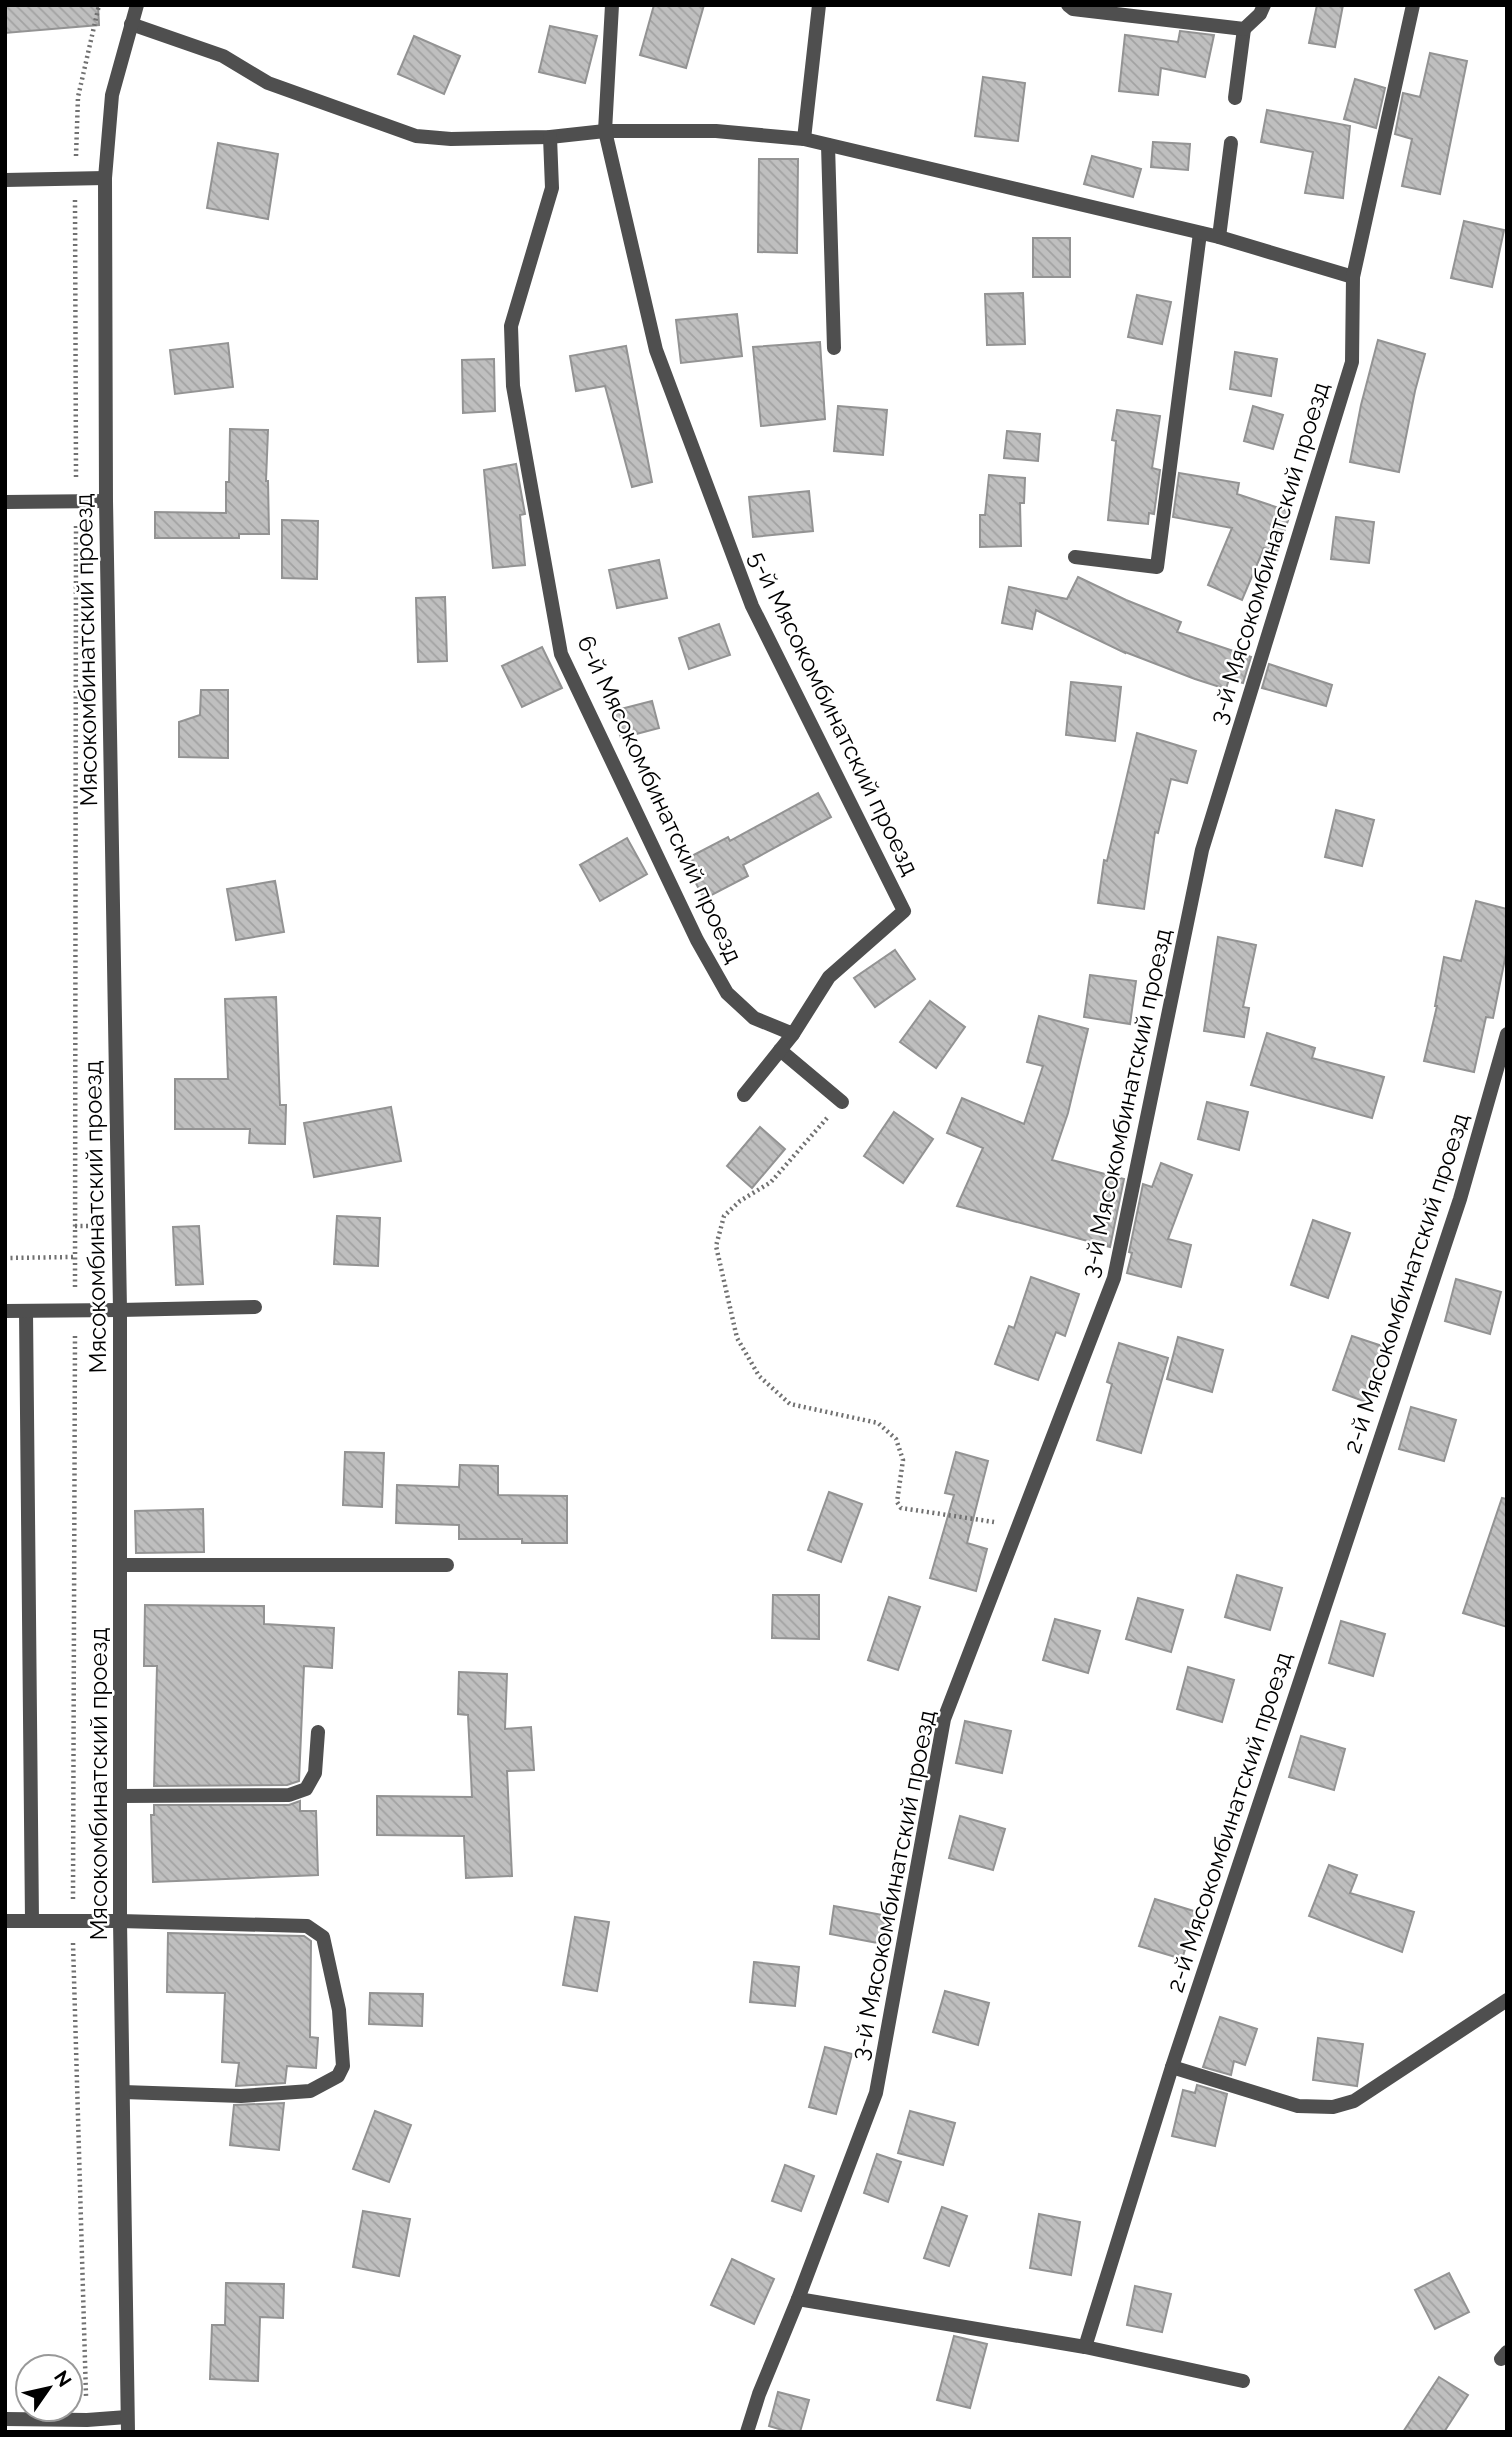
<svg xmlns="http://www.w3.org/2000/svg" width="1512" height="2437" font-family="Raleway,sans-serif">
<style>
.building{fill:url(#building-back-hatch);stroke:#939393;stroke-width:2}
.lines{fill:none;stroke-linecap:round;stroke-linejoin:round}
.path{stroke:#717171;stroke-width:4.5;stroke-dasharray:2 3.5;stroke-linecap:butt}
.service{stroke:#4f4f4f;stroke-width:14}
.minor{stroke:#4f4f4f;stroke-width:14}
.labels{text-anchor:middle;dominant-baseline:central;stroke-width:5;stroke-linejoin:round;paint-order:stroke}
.street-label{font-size:24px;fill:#000;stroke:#fff}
</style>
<defs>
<pattern id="building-back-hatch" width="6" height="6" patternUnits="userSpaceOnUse" patternTransform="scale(1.75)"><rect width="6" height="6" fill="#bfbfbf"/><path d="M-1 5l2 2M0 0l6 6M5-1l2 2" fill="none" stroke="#a2a2a2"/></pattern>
</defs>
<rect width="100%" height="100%" fill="#fff"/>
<g class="building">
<path d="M5,5H98L99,25L5,33Z"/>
<path d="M654,5H704L686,68L640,55Z"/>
<path d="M1317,5H1343L1335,47L1309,43Z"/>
<path d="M550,26L597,36L585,83L539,72Z"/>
<path d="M1180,31L1214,35L1205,77L1161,68L1158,95L1119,91L1125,35L1178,42Z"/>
<path d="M414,36L460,56L444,94L398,74Z"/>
<path d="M1430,53L1467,61L1440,194L1402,186L1412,139L1395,134L1403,93L1420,97Z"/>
<path d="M983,77L1025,83L1018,141L975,136Z"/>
<path d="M1355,79L1385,88L1376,128L1344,119Z"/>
<path d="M1267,110L1350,126L1343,198L1305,193L1313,152L1261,142Z"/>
<path d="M1153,142L1190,144L1188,170L1151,167Z"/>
<path d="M218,143L278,154L268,219L207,208Z"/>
<path d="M1092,156L1141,169L1133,197L1084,184Z"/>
<path d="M759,159H798L797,253L758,252Z"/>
<path d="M1464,221L1504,230L1492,287L1451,278Z"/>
<rect x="1033" y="238" width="37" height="39"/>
<path d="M1023,293L1025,344L987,345L985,294Z"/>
<path d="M1137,295L1171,302L1162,344L1128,337Z"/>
<path d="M737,314L742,356L681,363L676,320Z"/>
<path d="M1378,340L1425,354L1415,391L1399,472L1350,462L1361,405Z"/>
<path d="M820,342L825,419L761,426L753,347Z"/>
<path d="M228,343L233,387L175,394L170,350Z"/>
<path d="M626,346L652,482L632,487L605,386L576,391L570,356Z"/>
<path d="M1235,352L1277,359L1271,396L1230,389Z"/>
<path d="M494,359L495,411L463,413L462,360Z"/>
<path d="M838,406L887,410L883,455L834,451Z"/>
<path d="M1253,406L1283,415L1273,449L1244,441Z"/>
<path d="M1117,410L1160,416L1152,468L1160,470L1154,514L1149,513L1148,524L1108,520L1116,441L1112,440Z"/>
<path d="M230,429L268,430L266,481H268L269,534H239V538H155V512L226,513V482H229Z"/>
<path d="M1007,431L1040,434L1038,461L1004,458Z"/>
<path d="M516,464L525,514L520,515L525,565L493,568L484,470Z"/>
<path d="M1179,473L1239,483L1237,494L1291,512L1277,552L1264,548L1242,600L1208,585L1232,528L1173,517Z"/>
<path d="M989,475L1025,478L1024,503H1020L1021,546L980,547V515H985Z"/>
<path d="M809,491L813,531L753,537L749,497Z"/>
<path d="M1336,517L1374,522L1369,563L1331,559Z"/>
<path d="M282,520L318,521L317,579L282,578Z"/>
<path d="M659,560L667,598L617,608L609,570Z"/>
<path d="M1078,577L1126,600L1181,622L1177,632L1251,657L1243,683L1229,679L1226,689L1195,679L1125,652V653L1036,610L1032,629L1002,623L1009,587L1067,599Z"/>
<path d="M445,597L447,661L418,662L416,598Z"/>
<path d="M719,624L730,655L689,669L679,638Z"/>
<path d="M542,647L562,688L522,707L502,666Z"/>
<path d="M1269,664L1332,685L1326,706L1262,688Z"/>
<path d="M1071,682L1121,687L1115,741L1066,735Z"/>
<path d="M201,690H228V758L179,757V722L200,715Z"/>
<path d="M652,701L659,728L621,738L613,711Z"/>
<path d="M1137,733L1196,751L1187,783L1171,779L1158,833L1155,832L1144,909L1098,903L1104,860L1107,861Z"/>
<path d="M818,793L831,817L743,865L748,876L704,899L684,860L728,837L730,841Z"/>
<path d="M1336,810L1374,820L1362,866L1325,857Z"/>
<path d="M627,838L647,874L600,901L580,865Z"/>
<path d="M275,881L284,932L236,940L227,889Z"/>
<path d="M1476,901L1507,909V949L1493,1018L1486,1017L1474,1072L1424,1061L1437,1006H1435L1444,957L1461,961Z"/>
<path d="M1218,937L1256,945L1243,1007L1249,1008L1244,1037L1204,1031Z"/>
<path d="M895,950L915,979L875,1007L854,978Z"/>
<path d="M1090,975L1136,981L1130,1024L1084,1017Z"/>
<path d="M276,997L280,1105H286L285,1144L249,1143L250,1129H175V1079H228L225,999Z"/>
<path d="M930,1001L965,1027L936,1068L900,1042Z"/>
<path d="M1039,1016L1088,1029L1068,1113L1052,1160L1124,1179L1110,1247L957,1206L983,1148L947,1133L962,1098L1024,1124L1043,1066L1027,1062Z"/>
<path d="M1267,1033L1315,1048L1312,1058L1384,1077L1372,1118L1251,1085Z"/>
<path d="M1207,1102L1248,1112L1239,1150L1198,1139Z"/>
<path d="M391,1107L401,1161L314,1177L304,1123Z"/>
<path d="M894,1112L933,1139L903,1183L864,1156Z"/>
<path d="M760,1127L785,1149L752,1188L727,1166Z"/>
<path d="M1161,1163L1192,1175L1168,1239L1191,1245L1181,1287L1127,1273L1132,1253L1129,1252L1143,1184L1152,1187Z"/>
<path d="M337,1216L380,1218L378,1266L334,1264Z"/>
<path d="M1313,1220L1350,1233L1328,1298L1291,1285Z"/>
<path d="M199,1226L203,1284L176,1285L173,1227Z"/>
<path d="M1031,1277L1079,1294L1065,1336L1056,1332L1038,1380L995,1364L1009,1326L1014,1328Z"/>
<path d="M1456,1279L1501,1292L1490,1334L1445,1321Z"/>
<path d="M1352,1336L1385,1347L1366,1402L1333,1390Z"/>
<path d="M1178,1337L1223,1350L1212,1392L1167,1379Z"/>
<path d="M1119,1343L1168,1358L1141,1453L1097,1440L1112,1384L1107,1382Z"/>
<path d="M1411,1407L1456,1420L1444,1461L1399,1449Z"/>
<path d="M345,1452L384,1453L382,1507L343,1505Z"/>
<path d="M956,1452L988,1461L967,1543L987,1549L976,1591L930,1578L954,1495L945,1493Z"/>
<path d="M460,1465L498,1466V1495L567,1496V1543H522V1539H459V1525L396,1523L397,1485L459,1487Z"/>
<path d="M829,1492L862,1504L841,1562L808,1550Z"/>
<path d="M1502,1498L1507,1499V1627L1463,1613Z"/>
<path d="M203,1509L204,1552L136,1553L135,1511Z"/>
<path d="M1237,1575L1282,1588L1270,1630L1225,1617Z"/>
<path d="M773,1595H819V1639L772,1638Z"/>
<path d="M889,1597L920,1607L898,1670L868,1660Z"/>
<path d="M1138,1598L1183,1610L1171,1652L1126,1639Z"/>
<path d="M145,1605L264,1606V1624L334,1628L332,1668L304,1666L299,1781L287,1785L154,1786L157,1666H144Z"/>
<path d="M1055,1619L1100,1631L1088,1673L1043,1660Z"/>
<path d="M1341,1621L1385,1634L1373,1676L1329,1663Z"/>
<path d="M1188,1667L1234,1680L1222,1722L1177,1709Z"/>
<path d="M459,1672L507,1674L505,1729L531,1727L534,1770L507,1771L512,1876L466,1878L464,1836L377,1835V1796L472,1797L468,1715L458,1714Z"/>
<path d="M965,1721L1011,1731L1002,1773L956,1763Z"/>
<path d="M1301,1736L1345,1749L1334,1790L1289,1777Z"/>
<path d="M300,1801V1811H316L318,1875L153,1882L151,1815H154V1805H289Z"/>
<path d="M960,1816L1005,1829L993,1870L949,1858Z"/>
<path d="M1329,1865L1357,1875L1350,1893L1414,1912L1402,1952L1309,1916Z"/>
<path d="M1155,1899L1197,1912L1182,1959L1139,1946Z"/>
<path d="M834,1906L888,1916L883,1944L830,1934Z"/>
<path d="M575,1917L609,1922L597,1991L563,1985Z"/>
<path d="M168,1933L304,1936L311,1941L310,2037L318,2038L316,2068L287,2066L285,2083L236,2086L239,2063L222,2062L225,1993L167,1992Z"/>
<path d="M754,1962L799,1967L795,2006L750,2002Z"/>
<path d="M945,1991L989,2003L978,2045L933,2032Z"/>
<path d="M370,1993L423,1994L422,2026L369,2024Z"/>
<path d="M1220,2017L1257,2029L1245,2065L1234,2061L1231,2075L1203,2067Z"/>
<path d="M1318,2038L1363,2044L1357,2086L1313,2080Z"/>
<path d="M825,2047L852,2054L836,2114L809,2107Z"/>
<path d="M1197,2085L1227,2094L1215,2146L1172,2136L1183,2090L1195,2093Z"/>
<path d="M284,2103L279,2150L230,2145L234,2105Z"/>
<path d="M375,2111L411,2125L389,2182L353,2169Z"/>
<path d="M910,2111L955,2123L943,2165L898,2153Z"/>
<path d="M877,2154L901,2162L888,2202L864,2193Z"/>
<path d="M785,2165L814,2176L801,2211L772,2201Z"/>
<path d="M942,2207L967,2216L949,2266L924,2258Z"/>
<path d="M363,2211L410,2219L399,2276L353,2267Z"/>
<path d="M1039,2214L1080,2222L1071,2275L1030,2268Z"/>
<path d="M732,2259L774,2279L754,2324L711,2305Z"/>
<path d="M1449,2273L1469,2312L1435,2329L1415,2290Z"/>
<path d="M226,2283L284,2284L283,2318L260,2317L258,2381L210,2379L212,2325H225Z"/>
<path d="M1135,2286L1171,2294L1162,2332L1127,2325Z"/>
<path d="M954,2336L987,2344L970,2408L937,2400Z"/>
<path d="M1439,2377L1468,2395L1444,2432H1403Z"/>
<path d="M778,2392L809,2400L800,2432H789L769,2426Z"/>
</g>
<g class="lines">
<g class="path">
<path d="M76,156L78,97L99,5"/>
<path d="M75,200L76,478"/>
<path d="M827,1118L771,1182L740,1201L724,1216L716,1246L737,1338L759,1376L790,1404L878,1423L896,1439L903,1460L897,1502L901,1508L994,1522"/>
<path d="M75,1226H95"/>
<path d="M5,1258L74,1257"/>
<path d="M75,1287L76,525"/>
<path d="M73,1899L75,1334"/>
<path d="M73,1943L86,2396"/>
</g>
<g class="service">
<path d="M1235,98L1244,29"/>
<path d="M828,145L834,348"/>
<path d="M5,180L105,178"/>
<path d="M1219,237L1231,143"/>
<path d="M5,502L106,501"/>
<path d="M1075,557L1157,567L1200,233"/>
<path d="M780,1050L842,1102"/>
<path d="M744,1095L793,1034"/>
<path d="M120,1310L255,1307"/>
<path d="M26,1311L32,1921"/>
<path d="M120,1565H447"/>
<path d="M120,1796L289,1795L306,1789L315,1773L318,1732"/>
<path d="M5,1921H120L307,1926L323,1937L339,2010L343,2066L338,2076L310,2091L241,2096L123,2092"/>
<path d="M1085,2347L1243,2381"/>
<path d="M1501,2359L1507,2352"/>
<path d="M5,2419L87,2420L127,2417"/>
</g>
<g class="minor">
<path d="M1068,5L1073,9L1244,29L1260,14L1264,5"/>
<path d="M131,24L223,56L268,83L416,136L451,139L550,137L605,131H716L804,139L1219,237L1353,277"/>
<path d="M550,137L552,188L511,326L513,386L561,654L697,940L727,993L754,1018L793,1034L829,977L904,911L752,606L656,350L605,131L612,5"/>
<path d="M804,139L819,5"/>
<path d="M5,1311L120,1310"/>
<path d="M1172,2067L1298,2106L1333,2107L1354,2101L1507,2000"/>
<path d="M798,2299L1085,2347L1172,2067L1460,1199L1507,1034"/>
<path d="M128,2432L120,1921V1310L106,501L105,178L112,95L137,5"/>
<path d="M747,2432L759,2394L798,2299L876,2093L944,1719L1114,1278L1202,850L1352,362L1353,277L1413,5"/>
</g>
</g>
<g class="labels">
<g class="street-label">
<text transform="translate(1269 553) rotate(-73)">3-й Мясокомбинатский проезд</text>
<text transform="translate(86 650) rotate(-91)">Мясокомбинатский проезд</text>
<text transform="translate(834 713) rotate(64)">5-й Мясокомбинатский проезд</text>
<text transform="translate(660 799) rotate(65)">6-й Мясокомбинатский проезд</text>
<text transform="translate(1126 1103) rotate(-78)">3-й Мясокомбинатский проезд</text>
<text transform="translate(95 1217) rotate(-91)">Мясокомбинатский проезд</text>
<text transform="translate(1406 1283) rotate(-72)">2-й Мясокомбинатский проезд</text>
<text transform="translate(98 1784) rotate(-90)">Мясокомбинатский проезд</text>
<text transform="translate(1229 1822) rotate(-72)">2-й Мясокомбинатский проезд</text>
<text transform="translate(893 1885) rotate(-79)">3-й Мясокомбинатский проезд</text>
</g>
</g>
<rect width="1512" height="2437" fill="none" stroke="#000000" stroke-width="14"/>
<g transform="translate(49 2388) rotate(56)"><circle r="33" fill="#ffffff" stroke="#999999" stroke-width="2"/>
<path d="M0-5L12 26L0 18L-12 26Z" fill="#000000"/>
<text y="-10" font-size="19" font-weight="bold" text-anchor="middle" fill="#000000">N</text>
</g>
</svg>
